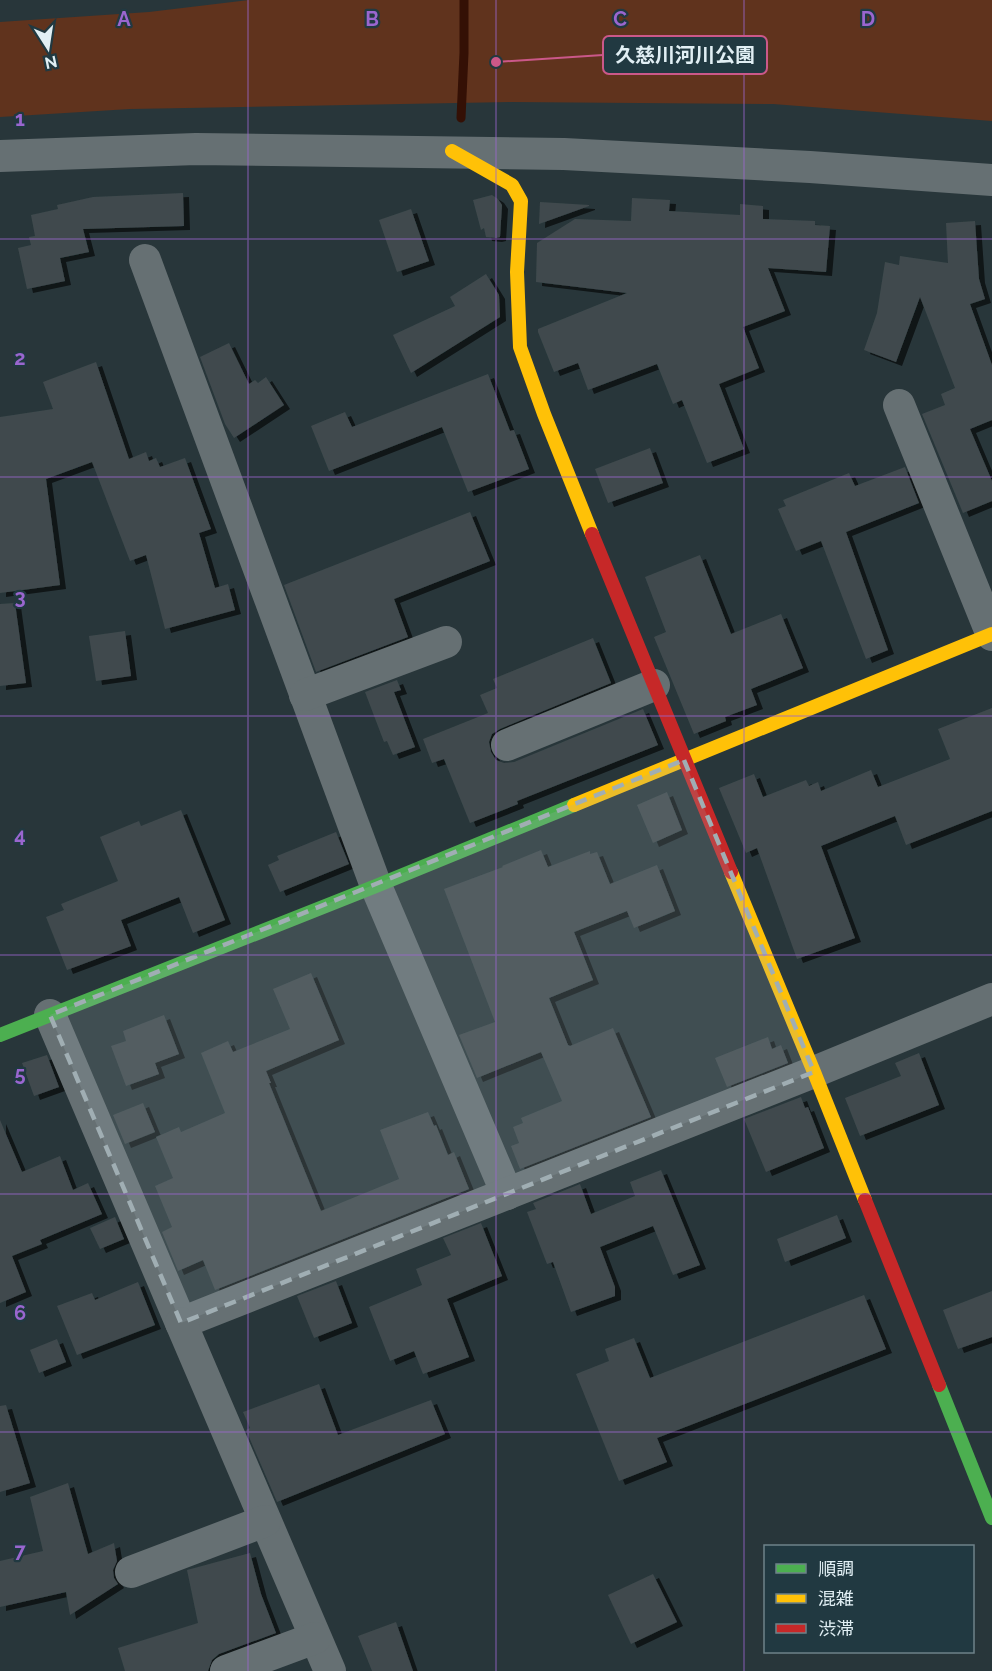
<svg xmlns="http://www.w3.org/2000/svg" width="992" height="1671" font-family="Raleway,'Noto Sans JP',sans-serif">
<style>
.green{fill:#60331d}
.lines{fill:none;stroke-linecap:round;stroke-linejoin:round}
.stream{stroke:#341005;stroke-width:9}
.building{fill:#3f4a4d;filter:url(#shadow)}
.street{stroke:#667073;stroke-width:32}
.fast{stroke:#4caf50;stroke-width:14}
.slow{stroke:#ffc107;stroke-width:14}
.jam{stroke:#c62828;stroke-width:14}
.marked{fill:#a0aeb3;fill-opacity:0.2;stroke:#a0aeb3;stroke-width:4.5;stroke-dasharray:12 8;stroke-linejoin:round}
.grid{fill:none;stroke:#9a66cf;stroke-width:1.5;stroke-opacity:0.55}
.grid-label{font-size:20px;text-anchor:middle;font-weight:bold;fill:#9a66cf;stroke:#213941;stroke-width:4.5;stroke-linejoin:round;paint-order:stroke}
.leader{fill:none;stroke:#cb5889;stroke-width:2}
.callout-dot{fill:#cb5889;stroke:#213941;stroke-width:2}
.callout{fill:#213941;stroke:#cb5889;stroke-width:2}
.callout-label{font-size:20px;text-anchor:middle;font-weight:bold;fill:#e1eff4}
</style>
<defs>
<filter id="shadow"><feDropShadow dx="6" dy="4" stdDeviation="0" flood-color="#0009"/></filter>
</defs>
<rect width="100%" height="100%" fill="#28363a"/>
<path class="green" d="M249,0H992V121L773,104L511,102L130,109L0,117V22L149,12Z"/>
<g class="lines">
<path class="stream" d="M461,118L464,53V0"/>
</g>
<g class="building">
<path d="M183,193L184,226L83,229L89,252L60,258L65,281L27,289L18,248L31,245L29,237L35,236L31,215L58,209L57,205L93,197Z"/>
<path d="M492,195L498,199L502,205L500,237L496,238L486,237L484,228L481,230L473,200Z"/>
<path d="M632,198L670,200L669,211L740,215V204L763,206V219L815,221V225L830,226L826,272L768,268L785,311L743,327L759,368L719,384L744,449L707,463L682,400L673,404L657,364L588,390L578,363L554,372L538,332V329L627,293L536,282L537,243L575,219L631,221Z"/>
<path d="M540,202L589,205V206L539,224Z"/>
<path d="M411,209L429,261L397,272L379,220Z"/>
<path d="M975,221L979,279L985,299L970,304L992,365V420L970,429L992,481V501L963,513L922,414L945,405L941,394L955,388L920,297L896,362L864,350L877,313L885,262L899,265L900,256L948,263L946,223Z"/>
<path d="M486,274L499,295L500,317L411,373L393,335L455,306L450,297Z"/>
<path d="M229,343L249,384L255,380L258,383L266,377L284,405L234,438L225,424L200,357Z"/>
<path d="M96,362L129,459L146,452L149,461L156,458L160,467L185,458L211,529L199,533L215,588L228,584L235,610L165,629L146,555L130,561L92,462L46,479L60,585L0,593V417L53,409L43,382Z"/>
<path d="M488,374L510,431L514,430L529,469L468,492L442,427L329,471L311,426L345,412L352,427Z"/>
<path d="M650,448L663,483L608,503L595,469Z"/>
<path d="M905,467L919,503L846,532L888,650L866,659L821,541L796,551L778,509L786,506L783,500L849,473L855,486Z"/>
<path d="M470,512L490,561L394,599L408,637L316,672L284,585Z"/>
<path d="M700,555L731,634L781,614L803,668L751,689L757,705L725,717L726,721L694,734L654,637L666,632L645,577Z"/>
<path d="M15,603L26,683L0,686V604Z"/>
<path d="M125,631L131,676L96,681L89,636Z"/>
<path d="M593,638L611,683L500,729L492,734L489,742L491,752L496,760L504,763L514,762L643,709L658,745L517,801L518,804L470,823L444,759L432,763L423,739L488,713L480,695L497,688L493,679Z"/>
<path d="M397,680L401,690L394,692L415,747L393,755L387,741L384,742L365,692Z"/>
<path d="M992,708V811L906,845L895,816L821,846L855,938L797,959L757,848L746,853L719,788L754,774L763,797L806,780L809,786L818,782L821,791L871,770L878,787L950,759L938,729Z"/>
<path d="M667,792L682,830L653,843L637,805Z"/>
<path d="M181,810L225,920L193,933L179,897L121,920L131,946L67,970L46,917L64,910L61,904L118,881L100,837L139,821L141,826Z"/>
<path d="M336,832L349,864L280,892L268,865L279,860L277,856Z"/>
<path d="M541,850L548,867L590,851V854L597,852L610,884L657,865L675,911L634,928L627,911L574,932L593,980L549,998L568,1045L570,1046L613,1028L651,1117L520,1169L511,1146L519,1143L513,1127L523,1123L521,1118L562,1101L541,1052L477,1078L459,1035L495,1022L444,889L503,867L502,866Z"/>
<path d="M311,973L339,1040L266,1071L271,1083H269L321,1211L399,1179L380,1130L428,1112L434,1126L436,1125L448,1155L454,1152L469,1189L215,1290L203,1260L178,1271L162,1232L172,1227L155,1186L173,1178L156,1137L179,1127L181,1132L225,1113L201,1053L228,1041L233,1052L290,1029L273,989Z"/>
<path d="M164,1015L179,1054L155,1063L159,1074L126,1086L111,1046L126,1041L123,1031Z"/>
<path d="M768,1037L772,1049L781,1045L788,1063L727,1087L715,1058Z"/>
<path d="M919,1053L939,1105L860,1136L845,1098L901,1076L895,1063Z"/>
<path d="M47,1055L59,1087L34,1096L22,1063Z"/>
<path d="M801,1097L805,1108L808,1107L824,1148L766,1172L744,1119Z"/>
<path d="M143,1103L155,1132L125,1144L113,1115Z"/>
<path d="M0,1120L22,1172L60,1156L73,1190L88,1183L102,1214L40,1240L42,1244L12,1256L26,1292L0,1303Z"/>
<path d="M661,1170L700,1265L673,1275L653,1226L600,1247L615,1287V1296L571,1312L553,1262L547,1264L527,1212L536,1209L533,1203L580,1184L591,1214L635,1196L630,1182Z"/>
<path d="M837,1215L846,1238L785,1262L777,1239Z"/>
<path d="M115,1217L124,1239L100,1249L90,1228Z"/>
<path d="M481,1223L502,1276L447,1299L469,1357L423,1374L414,1351L390,1361L369,1307L422,1285L416,1269L451,1255L443,1238Z"/>
<path d="M336,1281L352,1323L314,1338L297,1296Z"/>
<path d="M138,1282L155,1325L77,1355L57,1306L92,1293L95,1300Z"/>
<path d="M992,1291V1337L958,1349L943,1310Z"/>
<path d="M864,1295L886,1349L657,1438L667,1462L619,1481L576,1374L609,1361L605,1349L634,1338L650,1378Z"/>
<path d="M57,1339L66,1362L39,1373L30,1350Z"/>
<path d="M319,1384L338,1435L431,1400L445,1434L277,1502L246,1430L250,1428L243,1412Z"/>
<path d="M6,1405L30,1483L0,1492V1406Z"/>
<path d="M68,1483L88,1554L114,1543L117,1561L113,1570L114,1578L118,1584L70,1615L66,1592L0,1607V1561L43,1551L30,1497Z"/>
<path d="M250,1553L261,1594L276,1633L219,1654L212,1660L208,1671H125L118,1648L198,1623L187,1570Z"/>
<path d="M653,1574L677,1622L631,1644L608,1595Z"/>
<path d="M396,1622L413,1671H372L358,1636Z"/>
</g>
<g class="lines">
<g class="street">
<path d="M0,156L196,149L564,154L810,167L992,180"/>
<path d="M145,260L376,886L507,1194"/>
<path d="M899,405L992,635"/>
<path d="M305,695L446,642"/>
<path d="M507,745L654,685"/>
<path d="M50,1015L181,1323L814,1072L992,999"/>
<path d="M181,1323L330,1671"/>
<path d="M131,1572L265,1521"/>
<path d="M226,1671L315,1638"/>
</g>
<g class="fast">
<path d="M0,1035L376,886L574,805"/>
<path d="M939,1385L992,1518"/>
</g>
<g class="slow">
<path d="M452,151L512,185L521,201L517,272L520,347L544,414L592,534"/>
<path d="M574,805L992,634"/>
<path d="M731,872L814,1072L865,1200"/>
</g>
<g class="jam">
<path d="M592,534L731,872"/>
<path d="M865,1200L939,1385"/>
</g>
</g>
<path class="marked" d="M684,760L814,1072L181,1323L50,1015Z"/>
<path class="grid" d="M248,0V1671M496,0V1671M744,0V1671M0,239H992M0,477H992M0,716H992M0,955H992M0,1194H992M0,1432H992"/>
<g class="grid-label">
<text x="124" y="26">A</text>
<text x="372" y="26">B</text>
<text x="620" y="26">C</text>
<text x="868" y="26">D</text>
<text x="20" y="126">1</text>
<text x="20" y="365">2</text>
<text x="20" y="604">3</text>
<text x="20" y="842">4</text>
<text x="20" y="1081">5</text>
<text x="20" y="1320">6</text>
<text x="20" y="1558">7</text>
</g>
<path class="leader" d="M496 62L603 55"/>
<circle class="callout-dot" cx="496" cy="62" r="6"/>
<rect class="callout" x="603" y="36" width="164" height="38" rx="6"/>
<g class="callout-label">
<text x="685" y="62">久慈川河川公園</text>
</g>
<rect x="764" y="1545" width="210" height="108" fill="#213941" stroke="#6e8289" stroke-width="1.5"/>
<rect x="776" y="1564" width="30" height="9" fill="#4caf50" stroke="#6e8289" stroke-width="1.5"/>
<text x="818" y="1575" font-size="18" fill="#e1eff4">順調</text>
<rect x="776" y="1594" width="30" height="9" fill="#ffc107" stroke="#6e8289" stroke-width="1.5"/>
<text x="818" y="1605" font-size="18" fill="#e1eff4">混雑</text>
<rect x="776" y="1624" width="30" height="9" fill="#c62828" stroke="#6e8289" stroke-width="1.5"/>
<text x="818" y="1635" font-size="18" fill="#e1eff4">渋滞</text>
<g transform="translate(48 48) rotate(168)" stroke="#213941" stroke-width="4.5" paint-order="stroke">
<path d="M0-4.5L10 22L0 15L-10 22Z" fill="#e1eff4"/>
<text y="-9" font-size="16" font-weight="bold" text-anchor="middle" fill="#e1eff4">N</text>
</g>
</svg>
